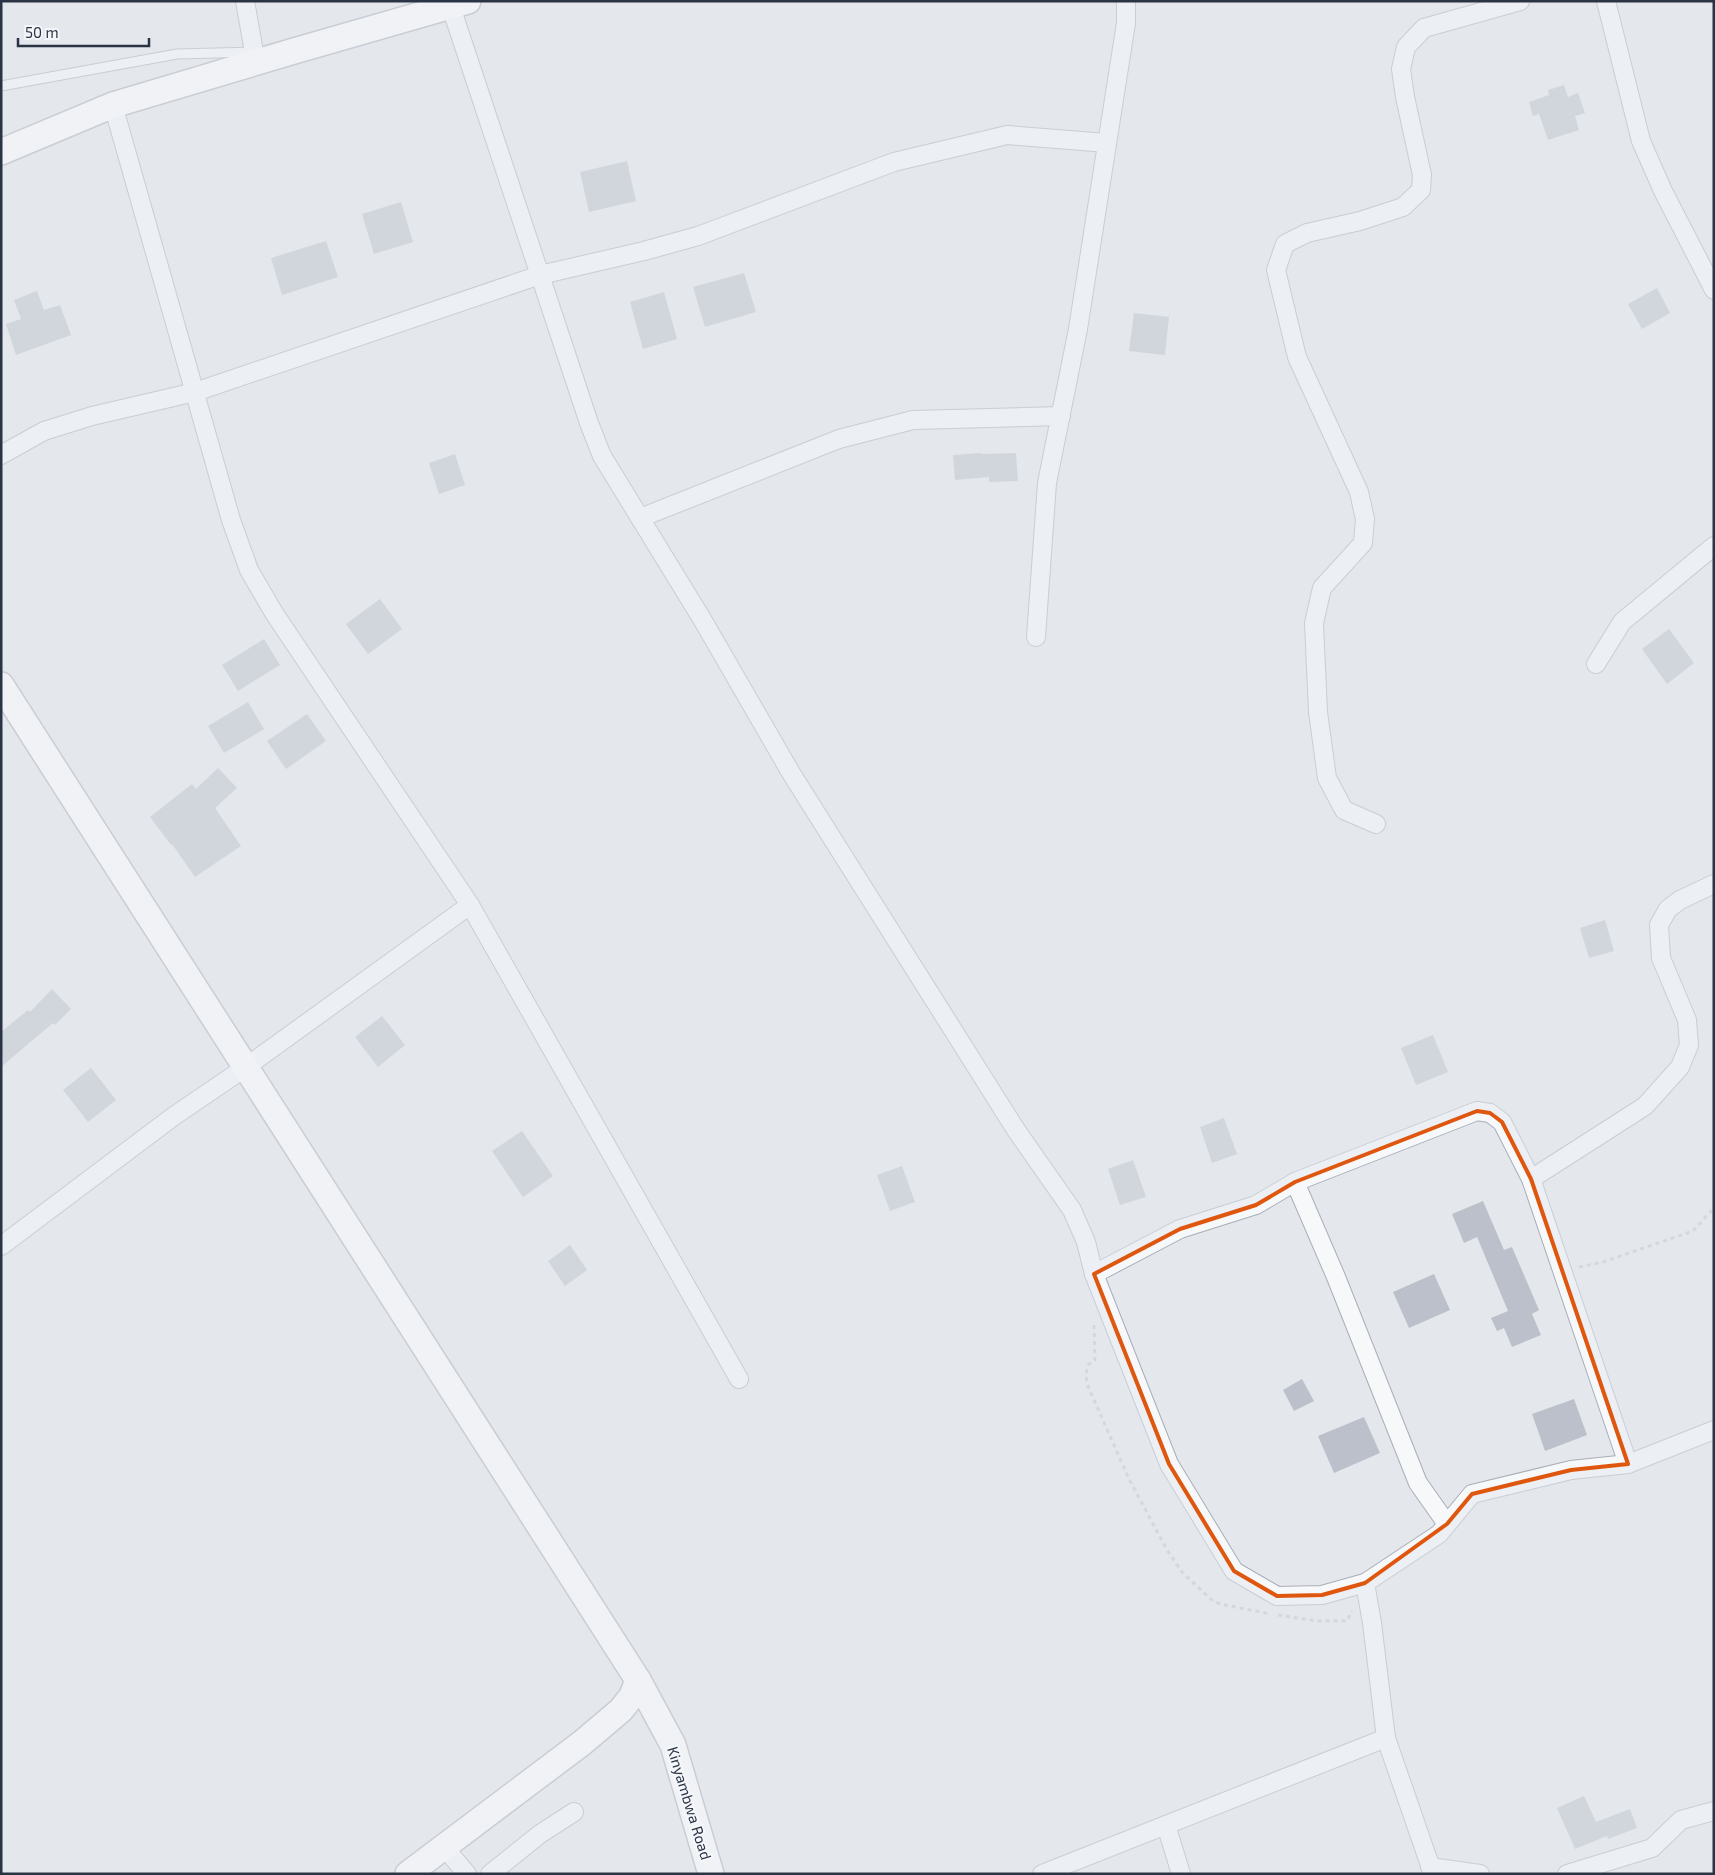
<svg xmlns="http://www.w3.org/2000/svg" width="1715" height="1875" font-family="'Exo 2',sans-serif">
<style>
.building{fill:#bbc0ca}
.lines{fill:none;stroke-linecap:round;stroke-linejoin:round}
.lane-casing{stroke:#a9aeb7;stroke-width:11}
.street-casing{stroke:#a9aeb7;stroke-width:20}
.secondary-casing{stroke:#a9aeb7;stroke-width:28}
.path{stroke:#c2c5cb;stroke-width:3;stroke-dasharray:4 4;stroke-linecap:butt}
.lane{stroke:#f7f8fa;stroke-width:9}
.street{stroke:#f7f8fa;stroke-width:18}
.secondary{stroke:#fff;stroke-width:25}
.marked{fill:none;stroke:#df570f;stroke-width:4;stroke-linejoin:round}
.labels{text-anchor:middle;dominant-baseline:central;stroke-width:5;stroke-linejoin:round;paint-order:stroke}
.street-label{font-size:15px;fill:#2b3445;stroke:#f4f6f9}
</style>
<rect width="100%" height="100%" fill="#e4e7ec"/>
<g class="building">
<path d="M1564,85L1568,97L1578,93L1585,113L1575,116L1579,130L1548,140L1539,114L1533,116L1529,102L1549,95L1548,90Z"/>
<path d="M627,161L636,201L589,212L580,172Z"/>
<path d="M401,202L413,242L374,254L362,214Z"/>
<path d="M326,241L338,277L282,295L271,258Z"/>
<path d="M744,273L756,312L705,327L693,287Z"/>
<path d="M1657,288L1670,313L1642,329L1628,304Z"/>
<path d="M37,291L44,310L60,305L71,335L16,355L6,324L21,319L14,300Z"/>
<path d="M664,292L677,339L643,349L630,302Z"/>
<path d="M1134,313L1169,317L1165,355L1129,351Z"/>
<path d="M981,453V454L1016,453L1018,481L989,482V477L955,480L953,455Z"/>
<path d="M455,454L465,485L439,494L429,463Z"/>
<path d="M380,599L402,629L368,654L346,624Z"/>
<path d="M1669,629L1694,663L1667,684L1642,649Z"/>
<path d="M264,639L280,665L238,691L222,665Z"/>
<path d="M248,702L264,729L224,753L208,726Z"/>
<path d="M307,714L326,741L286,769L267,741Z"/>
<path d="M218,768L237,788L215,808L241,846L195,877L172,844L171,845L150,817L192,784L196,789Z"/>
<path d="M1605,920L1614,951L1589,958L1580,928Z"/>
<path d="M52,989L71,1009L55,1025L53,1023L1,1067V1032L28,1010L30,1012Z"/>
<path d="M382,1016L405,1045L378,1067L355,1037Z"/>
<path d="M1433,1035L1448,1072L1416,1085L1401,1048Z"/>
<path d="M91,1068L116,1100L88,1122L63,1090Z"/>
<path d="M1224,1118L1237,1154L1212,1163L1200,1127Z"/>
<path d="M522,1131L553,1176L523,1197L492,1151Z"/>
<path d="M1133,1160L1146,1197L1120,1205L1108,1169Z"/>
<path d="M902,1166L915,1202L890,1211L877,1175Z"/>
<path d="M1483,1201L1504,1250L1512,1247L1539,1310L1532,1314L1541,1335L1512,1347L1504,1328L1497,1331L1491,1318L1508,1311L1477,1237L1464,1243L1452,1214Z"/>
<path d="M570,1245L587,1270L565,1286L548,1261Z"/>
<path d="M1434,1274L1450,1310L1409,1328L1393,1292Z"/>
<path d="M1302,1379L1314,1401L1294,1411L1283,1390Z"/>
<path d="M1574,1399L1587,1435L1545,1451L1532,1414Z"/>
<path d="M1364,1417L1380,1453L1334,1473L1318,1436Z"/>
<path d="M1584,1796L1596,1822L1630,1809L1637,1828L1608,1839L1607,1836L1575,1849L1557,1808Z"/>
</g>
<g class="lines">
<g class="lane-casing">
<path id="lane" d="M1,86L177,54L256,52"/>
</g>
<g class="street-casing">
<g id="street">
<path d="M245,1L254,52L260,61"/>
<path d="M1606,1L1641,141L1663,191L1714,290"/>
<path d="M451,7L589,423L602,456L702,619L791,773L1016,1130L1072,1210L1086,1242L1094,1274L1169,1464L1234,1571L1277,1596L1322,1595L1365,1583L1439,1534L1472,1494L1571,1470L1628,1464L1714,1430"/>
<path d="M113,105L231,520L249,570L274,613L470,905L739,1379"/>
<path d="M1,455L44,431L92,416L195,392L540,275L644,251L698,236L894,162L1007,135L1107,143"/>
<path d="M640,518L839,439L913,420L1061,416"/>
<path d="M1036,637L1047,483L1078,329L1126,23V1"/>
<path d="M1596,664L1622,622L1714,546"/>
<path d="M1376,824L1344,810L1327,778L1318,712L1314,623L1322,588L1363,543L1365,519L1359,492L1297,357L1276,270L1285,244L1307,233L1360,221L1403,207L1421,190L1422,175L1405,97L1401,69L1406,47L1424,28L1520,1"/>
<path d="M1531,1179L1645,1106L1680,1067L1689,1045L1687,1020L1661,958L1659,925L1668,909L1680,900L1714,884"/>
<path d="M1295,1182L1336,1277L1418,1483L1447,1524"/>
<path d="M1,1246L174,1116L246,1067L470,905"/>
<path d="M1094,1274L1180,1229L1256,1205L1295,1182L1477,1111L1490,1113L1502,1122L1531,1179L1628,1464"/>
<path d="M1365,1583L1372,1623L1386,1738L1433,1874"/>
<path d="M1166,1825L1181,1874"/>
<path d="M444,1847L467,1874"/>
<path d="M1430,1867L1480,1874"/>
<path d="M490,1874L540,1834L574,1812"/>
<path d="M1042,1874L1386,1738"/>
<path d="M1567,1874L1652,1848L1681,1820L1714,1811"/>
</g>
</g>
<g class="secondary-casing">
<g id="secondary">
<path d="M1,152L113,105L294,51L468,1"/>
<path d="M1,685L638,1680L632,1696L621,1710L582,1743L408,1874"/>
<path d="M638,1680L673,1745L711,1874"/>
</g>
</g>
<g class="path">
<path d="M1579,1267L1603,1262L1693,1231L1714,1208"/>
<path d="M1094,1325L1095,1360L1088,1365L1086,1374L1087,1384L1129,1479L1167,1550L1182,1572L1213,1601L1220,1604L1271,1614"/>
<path d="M1278,1615L1317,1621H1347L1352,1611"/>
</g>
<use href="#lane" class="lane"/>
<use href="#street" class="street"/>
<use href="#secondary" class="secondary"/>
</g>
<path d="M0 0H1715V1875H0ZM1477,1111L1490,1113L1502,1122L1531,1179L1628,1464L1571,1470L1472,1494L1447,1524L1365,1583L1322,1595L1277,1596L1234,1571L1169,1464L1094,1274L1180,1229L1256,1205L1295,1182Z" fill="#e4e7ec" fill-opacity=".55" fill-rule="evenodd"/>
<path class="marked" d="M1477,1111L1490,1113L1502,1122L1531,1179L1628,1464L1571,1470L1472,1494L1447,1524L1365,1583L1322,1595L1277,1596L1234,1571L1169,1464L1094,1274L1180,1229L1256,1205L1295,1182Z"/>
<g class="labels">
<g class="street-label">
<text transform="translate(690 1803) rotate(73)">Kinyambwa Road</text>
</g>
</g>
<rect width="1715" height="1875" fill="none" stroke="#2b3445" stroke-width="5"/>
<path d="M18 38v8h131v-8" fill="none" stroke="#2b3445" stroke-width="2.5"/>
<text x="25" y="38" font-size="15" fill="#2b3445" stroke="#f4f6f9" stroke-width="4" paint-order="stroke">50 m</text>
</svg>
